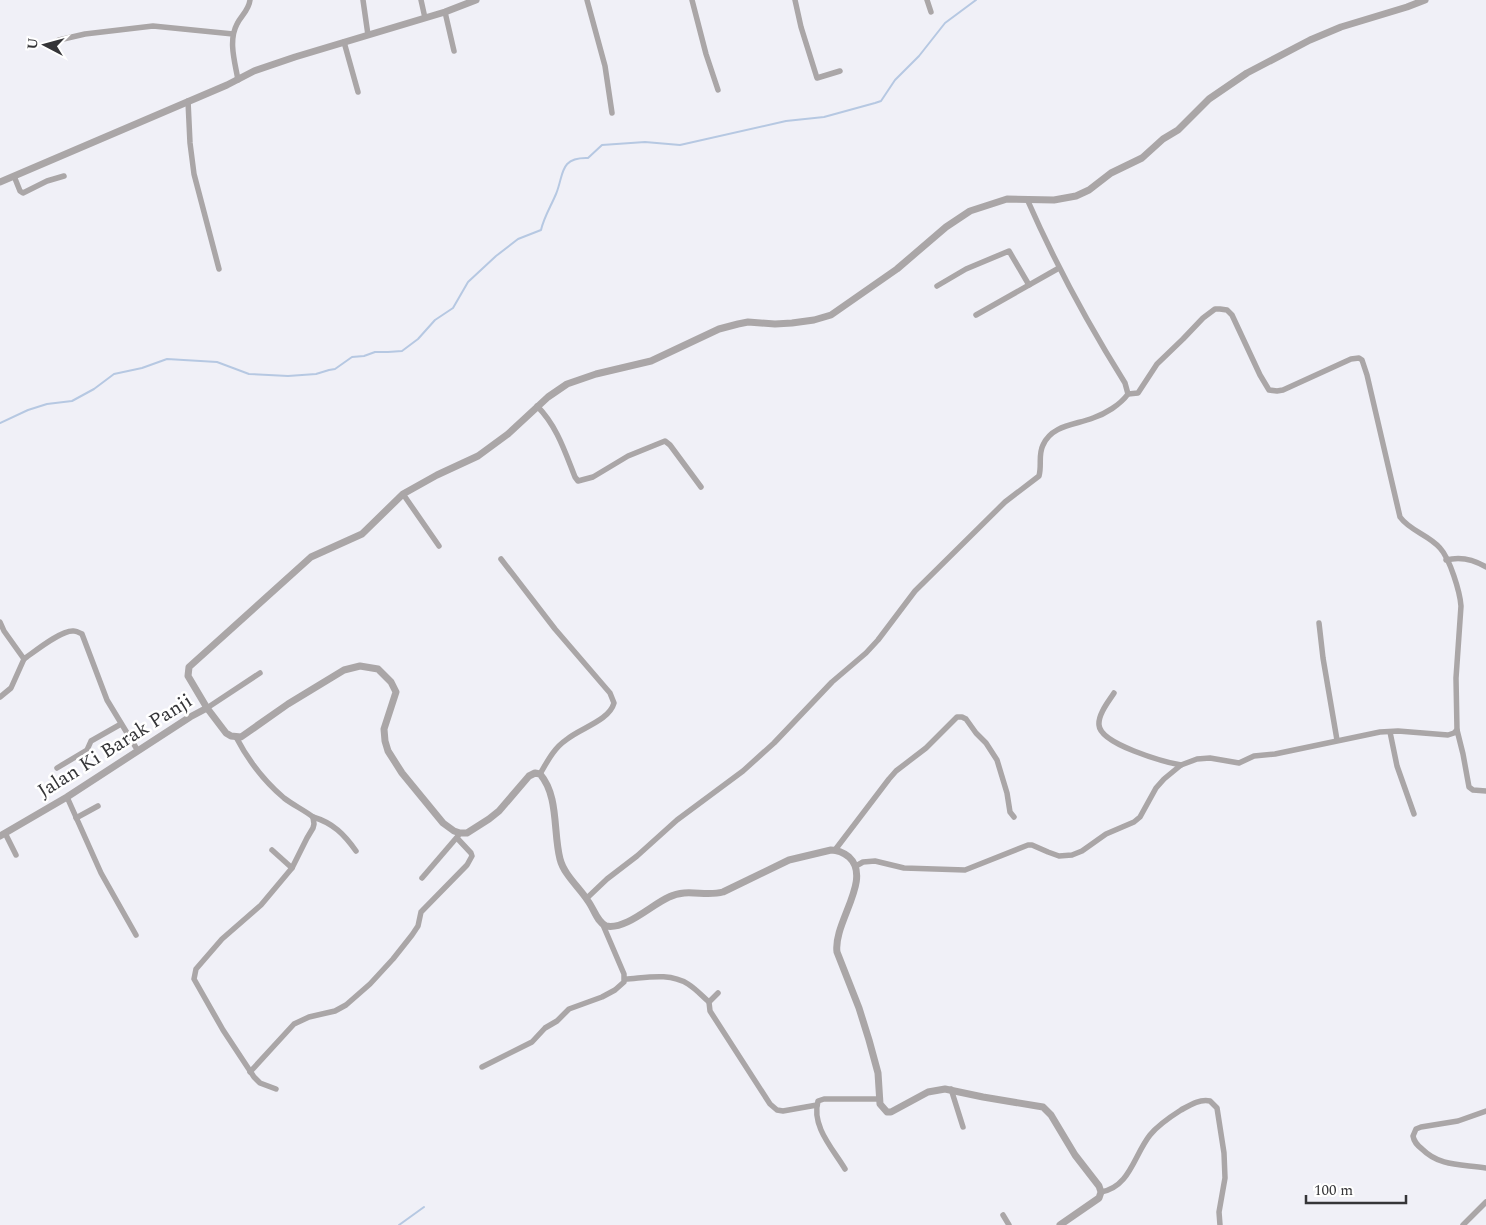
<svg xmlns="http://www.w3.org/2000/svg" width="1486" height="1225" font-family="Spectral,serif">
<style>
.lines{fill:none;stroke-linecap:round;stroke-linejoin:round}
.stream{stroke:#b6c8e2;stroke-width:2}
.minor{stroke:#aaa6a7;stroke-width:5.5}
.tertiary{stroke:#aaa6a7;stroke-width:7}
.labels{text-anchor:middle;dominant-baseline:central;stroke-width:5;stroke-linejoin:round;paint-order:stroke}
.street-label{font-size:20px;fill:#353538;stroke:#fff}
</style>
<rect width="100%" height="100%" fill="#f0f0f7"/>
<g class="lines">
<g class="stream">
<path d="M0,423L28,410L47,404L72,401L94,389L114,374L142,368L167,359L217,362L249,374L288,376L316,374L329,370L335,369L352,357L364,356L375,352H388L402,351L418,339L435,320L453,308L468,282L496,256L518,239L541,230C544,217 551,206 556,194C564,175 559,157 588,158L602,145L645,142L680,145L786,121L824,117L875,103L881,101L895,80L919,56L945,23L976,0"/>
<path d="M399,1225L424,1207"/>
</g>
<g class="minor">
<path d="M363,0L368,35"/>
<path d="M421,0L425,18"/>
<path d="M587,0L605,66L612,113"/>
<path d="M692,0L706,54L718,90"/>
<path d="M795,0L801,27L817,78L840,71"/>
<path d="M927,0L931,12"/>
<path d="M445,12L454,51"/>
<path d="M59,40L85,34L153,26L233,34"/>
<path d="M344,42L358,92"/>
<path d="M238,80C235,62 228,41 237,24C241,16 249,10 250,0"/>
<path d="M188,101L190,143L194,174L219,269"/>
<path d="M14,176L20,191L23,193L47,181L64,176"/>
<path d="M937,286L966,269L1009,251L1029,285"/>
<path d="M976,315L1059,268"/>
<path d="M537,406C557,426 565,452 575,477L578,481L593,477L628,456L665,441L670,445L701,487"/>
<path d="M403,494L439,546"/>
<path d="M501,559L555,629L610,693L614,703C609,721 580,728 566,740C554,748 547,762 540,774"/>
<path d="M1446,560C1461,556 1473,559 1486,567"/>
<path d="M0,622L4,631L24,659C34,652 62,629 74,631C77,631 80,633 82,634L107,700L138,751"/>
<path d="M1319,623L1323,658L1337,740"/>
<path d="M1114,693C1109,701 1098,714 1099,725C1100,744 1164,762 1181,765"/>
<path d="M0,697L11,688L24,659"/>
<path d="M207,708L260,673"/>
<path d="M1457,730L1463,754L1469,787L1473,790L1486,791"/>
<path d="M1390,732L1397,766L1414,814"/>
<path d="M236,737C248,760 264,781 284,798C293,805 304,810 313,817L314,824L313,828L307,838L292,868L261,905L222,939L196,969L194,979L223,1030L254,1077L260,1083L276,1089"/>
<path d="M57,768L87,750L91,741L121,724"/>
<path d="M67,797L101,873L136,935"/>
<path d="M313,817C333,823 344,834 356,851"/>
<path d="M76,818L98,806"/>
<path d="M5,833L16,855"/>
<path d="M272,850L292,868"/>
<path d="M835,850L889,779L896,771L926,748L957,717H962L966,719L976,733L986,743L997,760L1007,793L1010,812L1014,817"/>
<path d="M856,866L863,862L875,861L904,868L965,870L1028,845H1032L1048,852L1059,856L1072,855L1082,851L1106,834L1134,822L1140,817L1156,788L1164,779L1181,765L1197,759L1210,758L1239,763L1254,756L1275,754L1380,732L1398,731L1448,735L1454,733L1457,730L1456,678L1461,606C1460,592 1450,559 1440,548C1429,535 1410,531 1400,517L1367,375L1362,360L1359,358L1351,359L1283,390L1277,391L1269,390L1260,375L1232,315L1227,310L1220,309H1215L1203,318L1183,339L1157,364L1138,393L1128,394"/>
<path d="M422,878L458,836"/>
<path d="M587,898L607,879L637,856L677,820L743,771L774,743L832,682L866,653L878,640L915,591L1005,502L1039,476C1042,465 1038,455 1043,445C1052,425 1075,425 1093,418C1105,414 1120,405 1128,394L1125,383C1088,324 1055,263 1027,199"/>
<path d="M625,979C645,978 669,972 688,984C696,989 702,996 709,1002"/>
<path d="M718,993L709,1002L710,1011L770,1104L777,1110L783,1111L817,1105"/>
<path d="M482,1067L532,1042L545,1028L557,1021L569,1009L602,997L615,990L624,982V974L603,925"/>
<path d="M250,1072L294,1024L309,1017L335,1011L346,1005L370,984L393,959L412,935L418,926L421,912L467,865L472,856L471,853L457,838"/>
<path d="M951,1089L963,1127"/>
<path d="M1486,1111L1458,1121L1421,1127L1416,1129L1413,1136C1414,1142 1417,1145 1422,1149C1440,1167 1462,1164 1486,1168"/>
<path d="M845,1169C833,1149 811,1126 818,1101L824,1099H880"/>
<path d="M1101,1192C1130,1187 1134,1155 1150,1135C1158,1125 1170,1117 1181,1110C1190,1105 1199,1099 1210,1101L1217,1108L1224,1153L1225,1178L1219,1212L1220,1225"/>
<path d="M1003,1215L1009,1225"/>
<path d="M1463,1225L1486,1202"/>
</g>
<g class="tertiary">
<path d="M0,182L227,85L254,71L295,57L445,12L476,0"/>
<path d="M207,708L226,733L231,736L241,737L288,704L344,670L360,666L378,669L391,682L396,692L384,729L385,741L388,751L402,773L443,823L454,831L460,833H467L489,819L499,811L529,776L535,773L540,774C559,796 553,832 560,859C564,875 580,888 588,901C594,909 597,922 606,926C626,930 651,905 669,897C687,888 705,897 723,892L789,860L831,850C837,850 844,853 849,857C873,879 833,923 837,952L859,1008L869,1040L878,1073L880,1104L887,1112H891L928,1092L945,1089L983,1097L1043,1107L1051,1115L1075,1155L1099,1186L1101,1192L1099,1198L1060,1225"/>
<path d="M0,836L67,797L190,717L207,708L188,676L189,667L311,557L362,534L403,494L437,475L478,456L508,434L548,397L567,384L596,374L651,361L719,329L738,324L748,322L775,324L792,323L814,320L831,315L897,269L946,227L970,211L1007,199L1054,200L1076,196L1089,190L1111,173L1142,158L1163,139L1178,130L1209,99L1247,73L1310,40L1341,27L1407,7L1425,0"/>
</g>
</g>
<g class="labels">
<g class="street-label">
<text transform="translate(115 746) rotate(-32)">Jalan Ki Barak Panji</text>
</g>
</g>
<g transform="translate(45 45) rotate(276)" stroke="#ffffff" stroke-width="4" paint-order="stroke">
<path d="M0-4L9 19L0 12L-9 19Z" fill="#353538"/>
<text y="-8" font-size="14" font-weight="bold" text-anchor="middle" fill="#353538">U</text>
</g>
<path d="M1306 1195v8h100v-8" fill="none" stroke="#353538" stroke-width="2.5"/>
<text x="1314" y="1195" font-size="15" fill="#353538" stroke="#ffffff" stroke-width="4" paint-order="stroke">100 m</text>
</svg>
